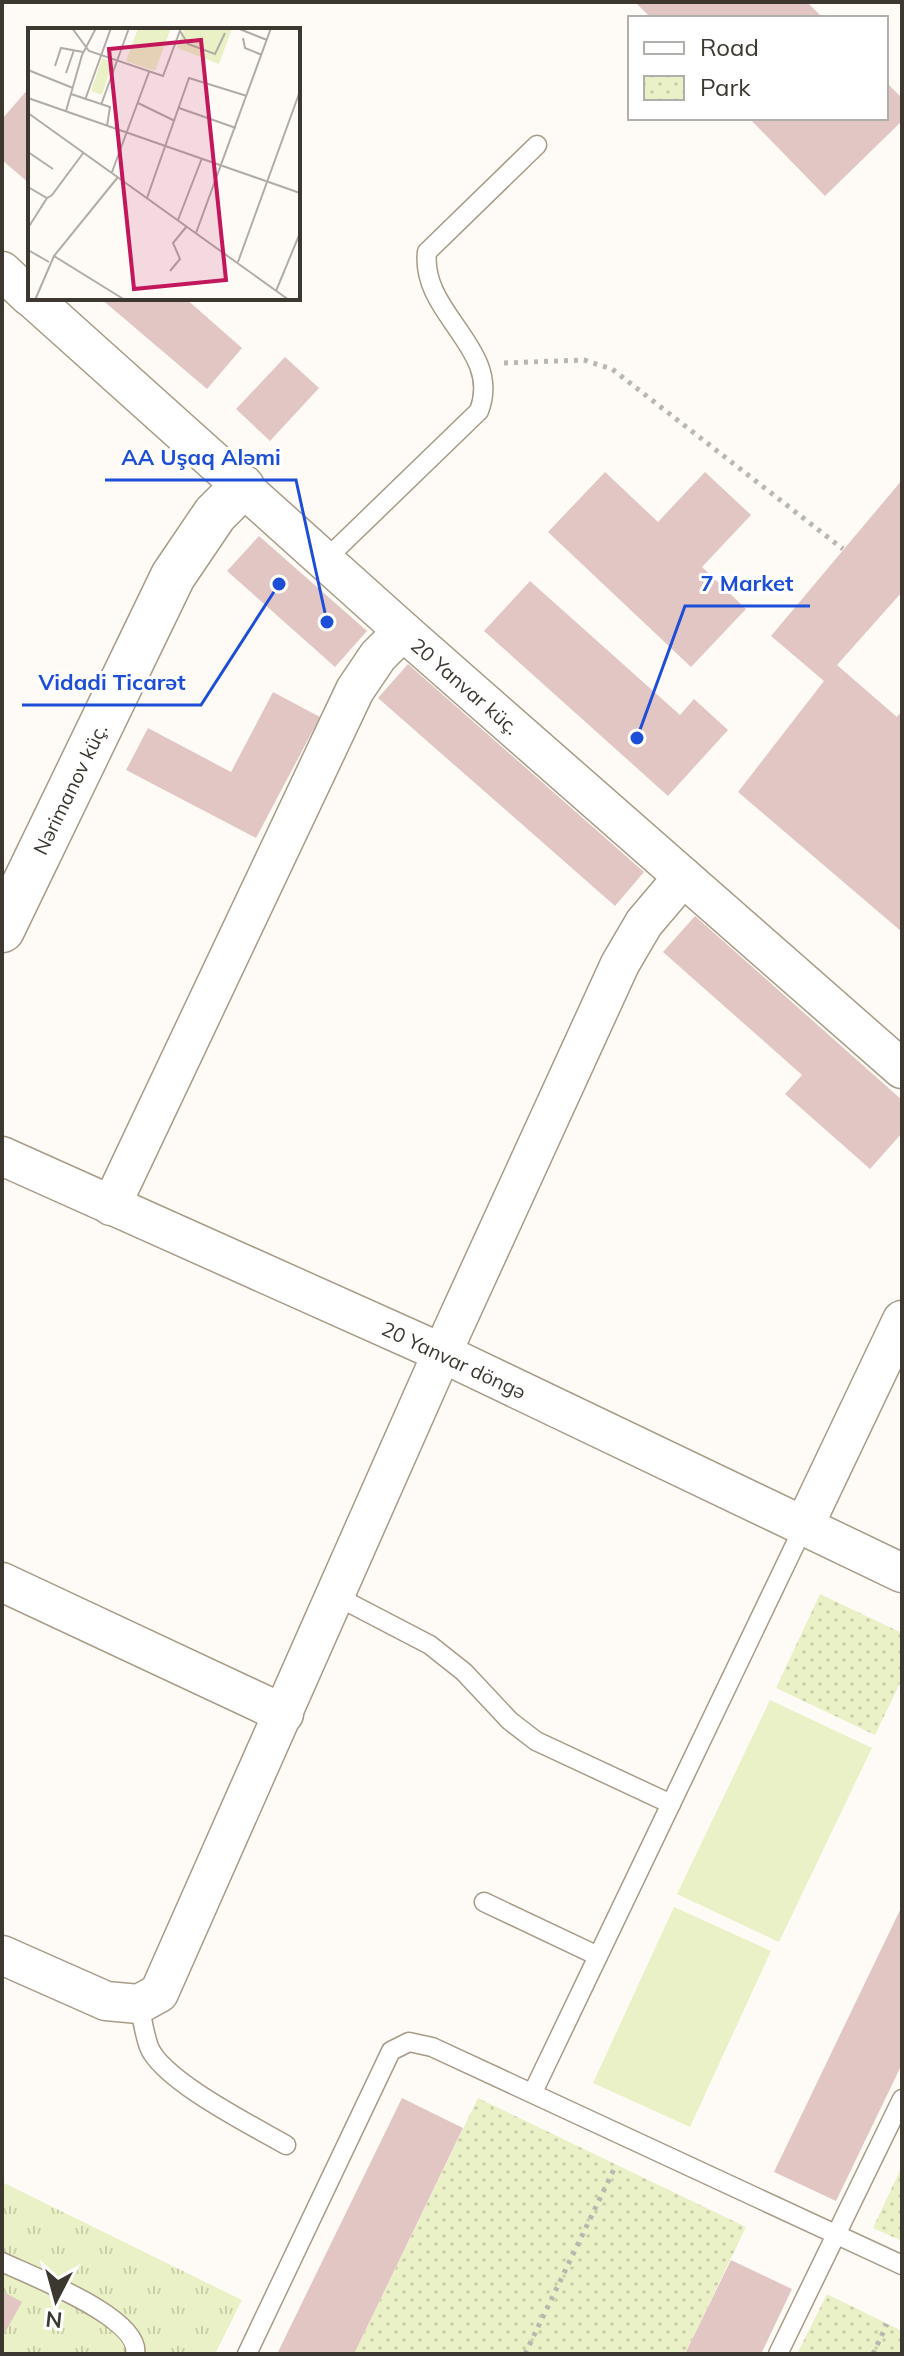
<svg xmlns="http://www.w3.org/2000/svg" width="904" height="2356" font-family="Mulish,sans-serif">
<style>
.grass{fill:url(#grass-tufts)}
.park{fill:url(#park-dots)}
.pitch{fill:#ebf1c6}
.building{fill:#e2c6c3}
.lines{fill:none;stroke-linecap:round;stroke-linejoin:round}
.service-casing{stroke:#a79b86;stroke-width:21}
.minor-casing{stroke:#a79b86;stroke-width:41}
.tertiary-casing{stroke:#a79b86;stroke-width:47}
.path{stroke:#bab7b1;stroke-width:5;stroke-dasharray:4 6;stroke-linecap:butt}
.service{stroke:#fff;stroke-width:18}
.minor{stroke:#fff;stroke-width:38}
.tertiary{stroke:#fff;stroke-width:44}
.labels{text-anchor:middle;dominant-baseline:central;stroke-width:6;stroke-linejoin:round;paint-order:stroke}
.street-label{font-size:20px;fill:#3c382f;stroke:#fff}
.inset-road{fill:none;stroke:#b0ada7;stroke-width:2}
.view{fill:#c2185b;fill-opacity:0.15;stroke:#c2185b;stroke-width:4}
.inset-edge{fill:none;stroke:#3c382f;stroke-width:4}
.leader{fill:none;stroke:#1d4ed8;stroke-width:3}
.callout-dot{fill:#1d4ed8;stroke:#fff;stroke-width:3}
.callout-label{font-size:22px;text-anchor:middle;font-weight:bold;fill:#1d4ed8;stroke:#fff;stroke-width:6;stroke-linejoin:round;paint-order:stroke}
</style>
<defs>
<pattern id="grass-tufts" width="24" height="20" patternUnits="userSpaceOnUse" patternTransform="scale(2)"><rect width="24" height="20" fill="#ebf1c6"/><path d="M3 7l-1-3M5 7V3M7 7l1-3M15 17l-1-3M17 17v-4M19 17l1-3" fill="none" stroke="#cacfaa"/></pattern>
<pattern id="park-dots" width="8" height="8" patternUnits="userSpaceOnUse" patternTransform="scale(2)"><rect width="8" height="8" fill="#ebf1c6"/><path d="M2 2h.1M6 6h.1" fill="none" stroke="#cacfaa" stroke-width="1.8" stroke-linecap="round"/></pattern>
</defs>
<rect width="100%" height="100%" fill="#fefbf7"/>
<path class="grass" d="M2,2182L242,2300L215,2354H2Z"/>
<g class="park">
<path d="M820,1594L902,1633V1679L875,1735L776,1688Z"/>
<path d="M478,2098L746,2227L685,2354H354Z"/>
<path d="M902,2166V2241L873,2228Z"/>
<path d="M827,2294L902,2331V2354H797Z"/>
</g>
<g class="pitch">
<path d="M770,1700L872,1748L779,1942L677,1894Z"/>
<path d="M674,1907L771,1951L690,2127L593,2083Z"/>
</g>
<g class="building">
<path d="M635,2H807L823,18H651Z"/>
<path d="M886,82L902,98V121L825,196L749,118H886Z"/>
<path d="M30,87V184L2,160V119Z"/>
<path d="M100,298H185L242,348L207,389Z"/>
<path d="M285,357L319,388L270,441L236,409Z"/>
<path d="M605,472L658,522L705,472L751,515L702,567L746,609L691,667L548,532Z"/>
<path d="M902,480V592L837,665L897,717L902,711V932L738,792L824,681L771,636Z"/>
<path d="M259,536L367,631L335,667L227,571Z"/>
<path d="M530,581L680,715L694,699L728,730L668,796L484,631Z"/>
<path d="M408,664L644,872L615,906L378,698Z"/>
<path d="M273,692L320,717L256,838L126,770L148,728L231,772Z"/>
<path d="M695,916L902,1100V1133L870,1169L785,1094L802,1075L663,952Z"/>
<path d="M902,1906V2064L836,2201L774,2172Z"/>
<path d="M402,2098L463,2128L354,2354H277Z"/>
<path d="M731,2260L792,2289L761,2354H685Z"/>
<path d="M2,2291L22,2302L2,2338Z"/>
</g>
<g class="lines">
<g class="service-casing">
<g id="service">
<path d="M324,561L479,411C503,349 420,314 427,252L537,145"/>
<path d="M336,1596L430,1645L464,1672L510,1721L536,1741L671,1804"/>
<path d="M484,1902L598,1956"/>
<path d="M139,2004C142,2017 144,2033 149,2047C163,2081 253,2126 286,2145"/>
<path d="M533,2092L804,1526"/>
<path d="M2,2262C31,2276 142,2318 135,2354"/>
<path d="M247,2354L391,2051L409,2042L432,2047L902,2265"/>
<path d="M778,2354L902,2099"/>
</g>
</g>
<g class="minor-casing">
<g id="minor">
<path d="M2,271L30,297"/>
<path d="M32,298L403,631L902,1069"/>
<path d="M2,1156L442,1353L902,1573"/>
<path d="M111,1206L355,690L378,656L403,631"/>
<path d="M804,1526L902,1320"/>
<path d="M2,1582L284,1714"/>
<path d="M2,1955L106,2001L139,2004L159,1993L442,1353L620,964L644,923L683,877"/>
</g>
</g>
<g class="tertiary-casing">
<path id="tertiary" d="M2,930L173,576L215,514L242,487"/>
</g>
<g class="path">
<path d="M504,363L584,360L612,369L843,549"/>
<path d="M525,2354L616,2165"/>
<path d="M873,2354L887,2324"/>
</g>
<use href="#service" class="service"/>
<use href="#minor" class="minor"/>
<use href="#tertiary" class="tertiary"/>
</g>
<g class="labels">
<g class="street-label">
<text transform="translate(465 686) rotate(41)">20 Yanvar küç.</text>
<text transform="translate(70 789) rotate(-64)">Nərimanov küç.</text>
<text transform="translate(454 1360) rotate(25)">20 Yanvar döngə</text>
</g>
</g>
<g transform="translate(28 28)">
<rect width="272" height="272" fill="#fefbf7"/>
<path d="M156,0L204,1L191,36L149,20Z" fill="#ebf1c6"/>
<path d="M110,0H143L127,43L98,33ZM74,30L85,34L74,67L63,63Z" fill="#ebf1c6"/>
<path class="inset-road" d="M44,0L61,23L135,48L153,0M209,0L239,12M152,3L160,16L187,26L197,5M215,10L217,20L234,27M27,38L33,20L55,24M0,42L45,60M38,45L46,22M43,66L82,79L79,98M0,70L272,165M57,72L83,0M110,75L147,93M73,77L101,0M151,80L208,100M38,83L54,27L68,0M0,85L261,272M0,124L25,141M84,144L121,44M90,149L26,228L97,272M0,159L19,170L24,167L56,124M119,170L161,50L219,68M150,192L174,130M0,200L19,170M168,205L243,0M0,222L21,234M210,234L272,63M142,243L152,231L145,215L159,198M248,263L272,205M7,272L26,228"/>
<path class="view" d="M173,12L198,252L106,261L81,21Z"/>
<rect width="272" height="272" class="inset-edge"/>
</g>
<path class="leader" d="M327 622L296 480H105M637 738L685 606H810M279 584L201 705H22"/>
<g class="callout-dot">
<circle cx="327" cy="622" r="8"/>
<circle cx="637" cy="738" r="8"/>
<circle cx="279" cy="584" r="8"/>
</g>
<g class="callout-label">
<text x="201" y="465">AA Uşaq Aləmi</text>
<text x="747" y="591">7 Market</text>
<text x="112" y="690">Vidadi Ticarət</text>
</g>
<rect width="904" height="2356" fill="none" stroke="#3c382f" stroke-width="8"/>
<rect x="628" y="16" width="260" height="104" fill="#ffffff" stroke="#b1afac" stroke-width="2"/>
<rect x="644" y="42" width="40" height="12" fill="#ffffff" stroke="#b1afac" stroke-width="2"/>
<text x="700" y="56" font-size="24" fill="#3c382f">Road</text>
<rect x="644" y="76" width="40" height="24" fill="url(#park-dots)" stroke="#b1afac" stroke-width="2"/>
<text x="700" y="96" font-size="24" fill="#3c382f">Park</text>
<g transform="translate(56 2300) rotate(186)" stroke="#ffffff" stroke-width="6" paint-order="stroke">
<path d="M0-6L14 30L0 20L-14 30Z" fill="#3c382f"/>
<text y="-12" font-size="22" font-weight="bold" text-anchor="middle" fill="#3c382f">N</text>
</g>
</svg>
